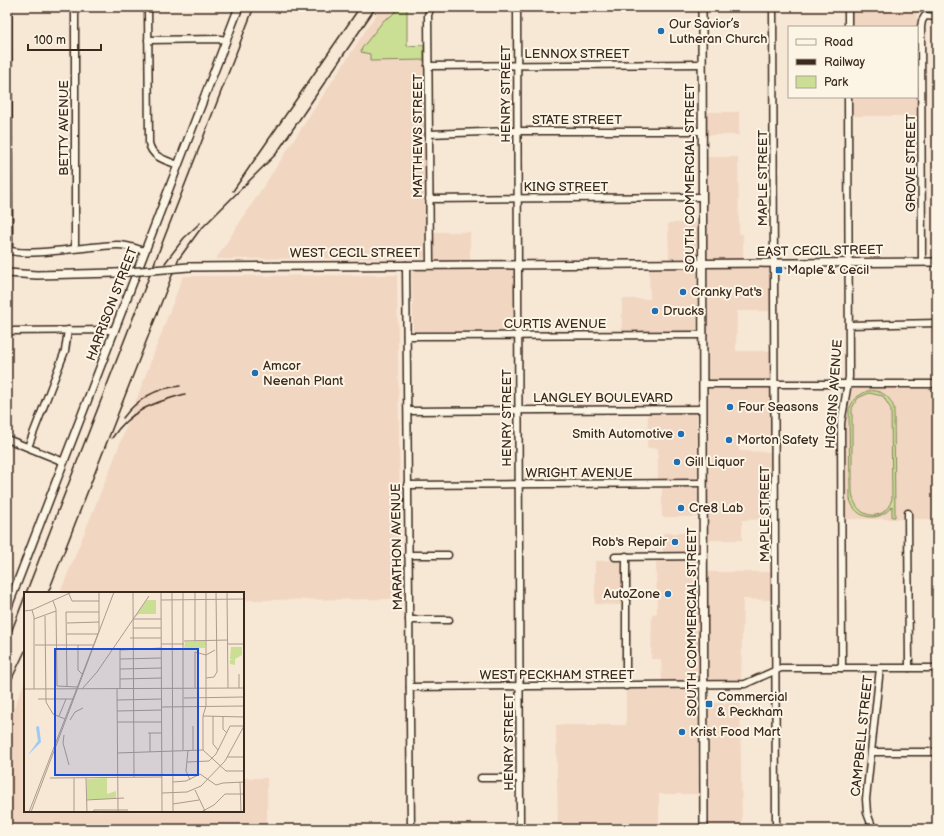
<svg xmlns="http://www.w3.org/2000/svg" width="944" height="836" font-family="'Balsamiq Sans',sans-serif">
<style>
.built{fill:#f1d6c2}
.green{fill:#cadf94;stroke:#828459;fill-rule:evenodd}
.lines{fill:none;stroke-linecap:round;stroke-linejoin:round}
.minor-casing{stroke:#3b2a1e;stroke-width:9}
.major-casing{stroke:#3b2a1e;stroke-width:10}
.minor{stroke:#fcf5e5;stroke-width:6}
.major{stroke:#fcf5e5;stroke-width:7}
.rail{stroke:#3b2a1e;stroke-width:1.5}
.major-bridge-casing{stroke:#3b2a1e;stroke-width:10;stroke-linecap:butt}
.major-bridge{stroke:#fcf5e5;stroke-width:7}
.poi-dot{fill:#1f6fb2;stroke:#fcf5e5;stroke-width:1.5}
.labels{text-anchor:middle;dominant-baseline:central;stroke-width:4;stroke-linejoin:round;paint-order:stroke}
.poi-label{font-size:13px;fill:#3b2a1e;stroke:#fcf5e5;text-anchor:start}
.street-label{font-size:13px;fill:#3b2a1e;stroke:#fcf5e5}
.inset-road{fill:none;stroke:#ac9b8c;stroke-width:1}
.view{fill:#1d4ed8;fill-opacity:0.15;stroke:#1d4ed8;stroke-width:2}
.inset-edge{fill:none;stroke:#3b2a1e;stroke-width:2}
</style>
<rect width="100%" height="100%" fill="#f7e7d5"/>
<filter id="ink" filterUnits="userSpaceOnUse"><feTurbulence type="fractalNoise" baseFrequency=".025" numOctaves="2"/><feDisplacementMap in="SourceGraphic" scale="8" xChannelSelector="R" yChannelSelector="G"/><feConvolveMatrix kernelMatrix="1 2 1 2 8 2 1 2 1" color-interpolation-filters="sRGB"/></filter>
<g filter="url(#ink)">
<g class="built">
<path d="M381,7H407V46L424,45L425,258L216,259Z"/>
<path d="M852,7H916L917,22V116H852V97H917V27H852Z"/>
<path d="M707,112H739V135H706Z"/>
<path d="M707,157H738L739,234H743V260H711L707,257Z"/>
<path d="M668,223H697V252L694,258L669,259Z"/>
<path d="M433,232H470V269H511L514,272L513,331H413L412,272L415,269L433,268Z"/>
<path d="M767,267L771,270L770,311H737L736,351H770L771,439H739V451L771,452V519L742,520V540H708V271L710,268Z"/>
<path d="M649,268L694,269L697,270V328L696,331H622V299H650Z"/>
<path d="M397,275L401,599L243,600V593H60L113,462L183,276Z"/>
<path d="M853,387H937V519H845V416L851,389Z"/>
<path d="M648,413H694L697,415L698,475L697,477L691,479H658V448H647Z"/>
<path d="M662,487H696L698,491V517H662Z"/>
<path d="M663,533H698V549L695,552H663Z"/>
<path d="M656,559H697L698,572H771V600L743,599L741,679L662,681L661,659H651L652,614L657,613Z"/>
<path d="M622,560L621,605L595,604V561Z"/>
<path d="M25,680V811H243V778H267V829H7V726Z"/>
<path d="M626,690L694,689L698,692V794H659V829H558L556,725H626Z"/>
<path d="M709,703H740L742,829H709Z"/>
</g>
<g class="green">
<path d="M400,7H407V46L424,45V60L370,61V54L361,52L362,48L384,20L391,16Z"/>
<path d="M867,391C880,389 890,396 894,408L895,517H892V506C880,523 855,520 850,499L849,409L855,398ZM869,393L883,396L891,409L892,499C884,525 853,518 852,491V408L858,398Z"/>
</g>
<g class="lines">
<g class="minor-casing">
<g id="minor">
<path d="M8,7L9,250C24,258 96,245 117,245C127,245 135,248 144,251"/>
<path d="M148,7L149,143C152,158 166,160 178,165"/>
<path d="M517,7L520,829"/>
<path d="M773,7L776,829"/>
<path d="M848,7V27"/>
<path d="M148,40L220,39L226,40"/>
<path d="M428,66L702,64"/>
<path d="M429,134L511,131H702"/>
<path d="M429,199L702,197"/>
<path d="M75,248V7"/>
<path d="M922,262L921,27L922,21L925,16L937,17"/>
<path d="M406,265L411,829"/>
<path d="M430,265L428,15L431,7"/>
<path d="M849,325L937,323"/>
<path d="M7,331L115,330"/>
<path d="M407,336L703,335"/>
<path d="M703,384H937"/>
<path d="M408,411L703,409"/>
<path d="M7,439L64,462"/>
<path d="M28,447L65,351L68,330"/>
<path d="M407,485L703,483"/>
<path d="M908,513L909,668"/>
<path d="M408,555H448"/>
<path d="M626,556V686"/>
<path d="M615,557L703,556"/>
<path d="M409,620H449"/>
<path d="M842,668L841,423L849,377L848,97"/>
<path d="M410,687L745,684L781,668H937"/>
<path d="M871,752H937"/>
<path d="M481,778H520"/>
<path d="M873,829L867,813L866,799L880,668"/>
</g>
</g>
<g class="major-casing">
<g id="major">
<path d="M702,7L704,829"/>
<path d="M189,267L937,262"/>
<path d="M7,273L37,275L116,273"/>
<path d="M7,609L239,7"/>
</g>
</g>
<use href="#minor" class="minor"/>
<use href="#major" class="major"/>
<g class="rail">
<path d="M233,191L360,7"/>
<path d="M165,263L184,238L200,223"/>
<path d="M123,418C138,398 156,388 180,386"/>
<path d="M112,438C130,410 155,402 185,394"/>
<path d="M26,593L254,7"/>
<path d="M48,593L178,260L199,231L276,154L376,7"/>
<path d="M7,643L25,596"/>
<path d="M7,689L25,651"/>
</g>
<g class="major-bridge-casing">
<path id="major-bridge" d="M116,273L189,267"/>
</g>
<use href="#major-bridge" class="major-bridge"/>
</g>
</g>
<g class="poi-dot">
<circle cx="661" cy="31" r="4"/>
<rect x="775" y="266" width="8" height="8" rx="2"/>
<circle cx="683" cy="292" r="4"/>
<circle cx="655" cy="311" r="4"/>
<circle cx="255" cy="373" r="4"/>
<circle cx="730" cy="407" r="4"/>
<circle cx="681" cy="434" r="4"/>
<circle cx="729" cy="440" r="4"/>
<circle cx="677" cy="462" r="4"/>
<circle cx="681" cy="508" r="4"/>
<circle cx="675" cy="542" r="4"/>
<circle cx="668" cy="594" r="4"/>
<rect x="705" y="700" width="8" height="8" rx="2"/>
<circle cx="682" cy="732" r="4"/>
</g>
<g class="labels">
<g class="poi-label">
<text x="669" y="24">Our Savior’s<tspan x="669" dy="15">Lutheran Church</tspan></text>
<text x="787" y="270">Maple &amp; Cecil</text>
<text x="691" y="292">Cranky Pat's</text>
<text x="663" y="311">Drucks</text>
<text x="263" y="366">Amcor<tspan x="263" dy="15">Neenah Plant</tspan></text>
<text x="738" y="407">Four Seasons</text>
<text x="673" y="434" text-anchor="end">Smith Automotive</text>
<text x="737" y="440">Morton Safety</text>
<text x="685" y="462">Gill Liquor</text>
<text x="689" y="508">Cre8 Lab</text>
<text x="667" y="542" text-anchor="end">Rob's Repair</text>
<text x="660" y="594" text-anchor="end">AutoZone</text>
<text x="717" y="697">Commercial<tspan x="717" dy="15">&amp; Peckham</tspan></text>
<text x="690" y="732">Krist Food Mart</text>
</g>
<g class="street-label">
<text x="577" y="54">LENNOX STREET</text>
<text transform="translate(506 94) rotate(-90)">HENRY STREET</text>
<text x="577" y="120">STATE STREET</text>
<text transform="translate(64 128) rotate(-90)">BETTY AVENUE</text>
<text transform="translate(418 136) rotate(-90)">MATTHEWS STREET</text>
<text transform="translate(911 163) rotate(-90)">GROVE STREET</text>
<text transform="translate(690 178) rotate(-90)">SOUTH COMMERCIAL STREET</text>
<text transform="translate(763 178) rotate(-90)">MAPLE STREET</text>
<text x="566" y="187">KING STREET</text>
<text transform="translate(820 251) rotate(-1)">EAST CECIL STREET</text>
<text x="355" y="253">WEST CECIL STREET</text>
<text transform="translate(112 304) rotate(-69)">HARRISON STREET</text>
<text x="555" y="324">CURTIS AVENUE</text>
<text transform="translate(834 394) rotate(-86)">HIGGINS AVENUE</text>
<text x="603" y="398">LANGLEY BOULEVARD</text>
<text transform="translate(507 418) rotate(-90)">HENRY STREET</text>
<text x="579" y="473">WRIGHT AVENUE</text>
<text transform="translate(765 514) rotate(-90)">MAPLE STREET</text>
<text transform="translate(397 547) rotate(-91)">MARATHON AVENUE</text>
<text transform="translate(692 622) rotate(-90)">SOUTH COMMERCIAL STREET</text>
<text x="557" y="675">WEST PECKHAM STREET</text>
<text transform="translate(862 736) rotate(-84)">CAMPBELL STREET</text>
<text transform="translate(509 742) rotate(-90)">HENRY STREET</text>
</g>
</g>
<g transform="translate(24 592)">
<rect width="220" height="220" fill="#f7e7d5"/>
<path d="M123,8H132V22H115L110,26ZM181,49V56L160,57L161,50ZM207,55H218V63L211,67V73L206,72V68H209L206,67ZM83,186V202L92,199V207H63V187Z" fill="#cadf94"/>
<path d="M15,134L17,150L4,163L14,149L12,135Z" fill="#9cc9f7"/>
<path class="inset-road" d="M109,0L110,185M137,0L138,220M148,0L149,220M203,0L204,96M45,2L48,9H75M137,8L220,7M29,9L32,17L33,94L53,95M8,18L10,25V97M0,19L8,18L48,0M21,24L22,110L29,122L41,127M10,27L32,19M109,27H137M43,31L75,30M109,36H137M43,42H74M106,46H137M160,49L204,48M171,49V0M137,52H160M204,52H220M11,53H69M54,53V78L58,82M96,67L137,66M96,77L138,76M215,82V96M182,86L190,85L193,80L192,0M96,87L138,86M43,94L42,20H75M171,96V60L182,63L191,58M0,97L220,96M58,97L73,80L125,4M93,97L94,220M96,97V58L138,56M160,106L220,105M14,107H49M93,108L138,107M138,115L220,114M93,119L138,118M35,124L42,107M179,124L220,125M189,124V152L194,158M199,124V137L203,141M46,128L51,120L59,116M93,130H138M169,134V158M124,141H138M126,141V160M40,143L39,151L45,173M159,158V0M164,158L162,179L166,188M179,158V124L182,114V0M93,161L179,158L202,179H220M203,165H220M163,170L185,169L192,162L206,134H220M26,186L138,185M50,186V220M62,186L63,220M149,190L162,189L176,182L192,193L199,191L220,190M216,190L217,220M171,198L181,219M138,201L163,200L177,194L201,169L220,134M62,208L100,206M149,212L175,208M5,220L75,39V0M7,220L90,0M69,220L70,218H104M177,220L190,213L201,202H220"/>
<path class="view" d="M31,57H174V183H31Z"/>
<rect width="220" height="220" class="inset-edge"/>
</g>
<rect width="944" height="836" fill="none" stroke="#fcf5e5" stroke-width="24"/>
<rect x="12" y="12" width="920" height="812" fill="none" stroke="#3b2a1e" stroke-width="1.5" filter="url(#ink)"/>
<rect x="788" y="26" width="130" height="72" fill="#fcf5e5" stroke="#afa495"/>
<rect x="796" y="39" width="20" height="6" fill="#fcf5e5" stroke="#afa495"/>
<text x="824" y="46" font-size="12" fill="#3b2a1e">Road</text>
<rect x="796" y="59" width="20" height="6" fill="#3b2a1e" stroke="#afa495"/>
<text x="824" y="66" font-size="12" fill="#3b2a1e">Railway</text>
<rect x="796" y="76" width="20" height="12" fill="#cadf94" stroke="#afa495"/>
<text x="824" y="86" font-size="12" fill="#3b2a1e">Park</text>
<path d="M28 44v6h73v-6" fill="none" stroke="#3b2a1e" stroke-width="2"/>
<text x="34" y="44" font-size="12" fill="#3b2a1e" stroke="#fcf5e5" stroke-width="3" paint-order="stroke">100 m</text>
</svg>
